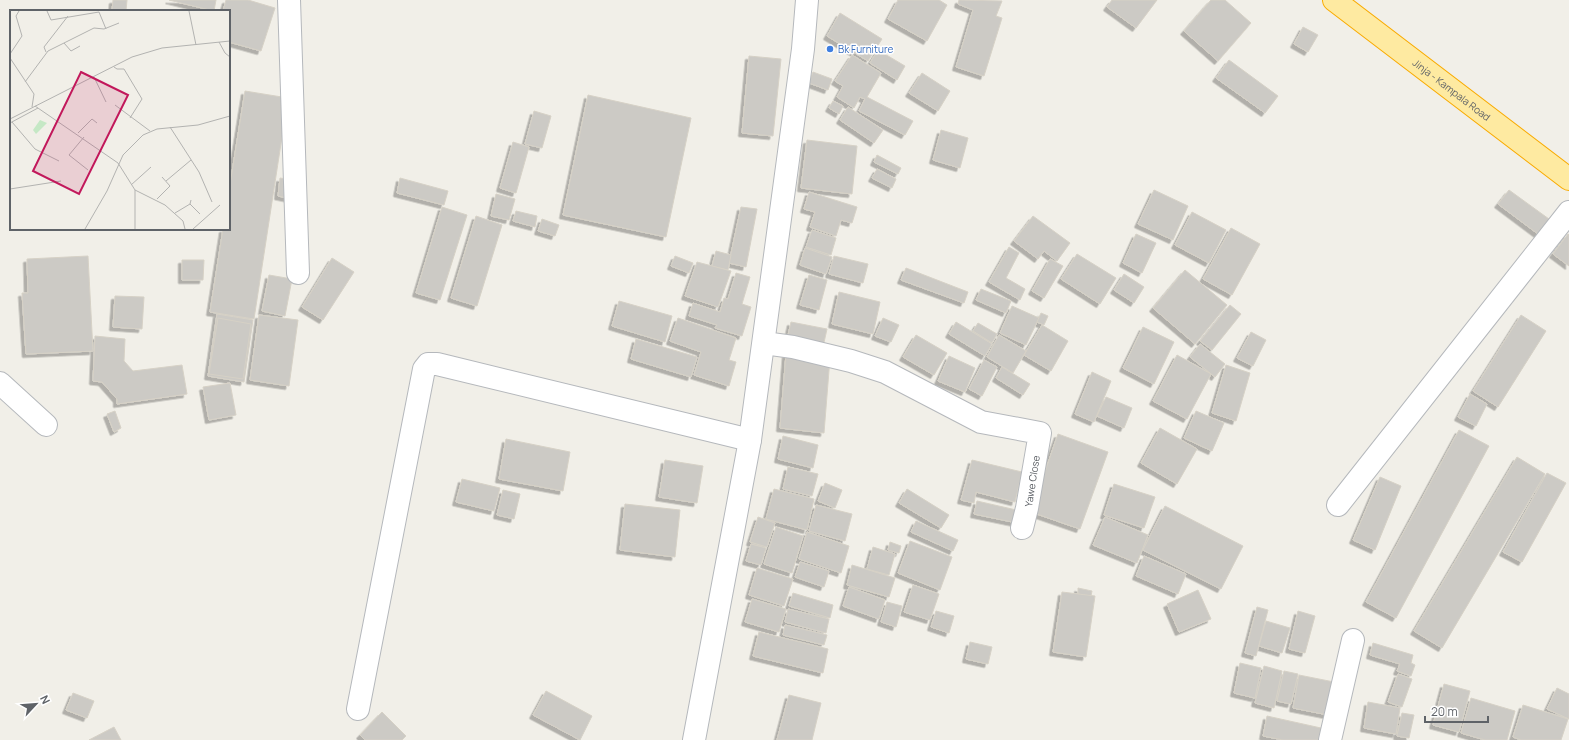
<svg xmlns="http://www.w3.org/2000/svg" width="1569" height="740" font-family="Manrope,sans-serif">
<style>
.building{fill:#cccac5;stroke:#d6d1c6;filter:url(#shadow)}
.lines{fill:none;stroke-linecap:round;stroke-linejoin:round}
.minor-casing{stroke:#b5b8bc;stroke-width:24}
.trunk-casing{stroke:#f9ab00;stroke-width:24}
.minor{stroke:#fff;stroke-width:22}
.trunk{stroke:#feeaa1;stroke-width:22}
.shop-dot{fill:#3f7fe0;stroke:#fff;stroke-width:1.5}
.labels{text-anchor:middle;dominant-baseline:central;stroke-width:3;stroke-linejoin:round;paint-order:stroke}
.shop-label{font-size:10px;fill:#366cbe;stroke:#fff;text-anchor:start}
.street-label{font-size:10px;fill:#5f6368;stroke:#fff}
.inset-road{fill:none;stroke:#b3b3b1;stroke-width:1}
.view{fill:#c2185b;fill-opacity:0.15;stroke:#c2185b;stroke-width:2}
.inset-edge{fill:none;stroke:#5f6368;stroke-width:2}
</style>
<defs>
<filter id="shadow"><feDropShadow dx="-3.5" dy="3.5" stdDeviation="0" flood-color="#0004"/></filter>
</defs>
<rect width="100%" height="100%" fill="#f1efe8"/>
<g class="building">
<path d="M113,0H127L126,11H112Z"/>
<path d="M169,0H216L214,11Z"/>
<path d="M226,0H248L275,8L261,51L229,42V11H223Z"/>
<path d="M898,0H939L947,5L927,41L888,19Z"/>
<path d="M959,0L1002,1L996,16L1002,18L984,76L956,67L973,10L958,4Z"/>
<path d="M1112,0H1157L1136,28L1107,7Z"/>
<path d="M1211,0H1225L1251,23L1218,61L1184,31Z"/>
<path d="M840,13L882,39L868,61L827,36Z"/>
<path d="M1303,27L1318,35L1308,52L1294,44Z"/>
<path d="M878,50L905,66L897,80L870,63Z"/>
<path d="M852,55L881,73L867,97L913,121L905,135L859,111L865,99L860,97L854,108L837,97L843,86L835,81Z"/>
<path d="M749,56L781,59L773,136L742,133Z"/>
<path d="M1229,60L1278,96L1265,113L1216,78Z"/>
<path d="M813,72L832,79L828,90L809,83Z"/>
<path d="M922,73L950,91L938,111L909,93Z"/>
<path d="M245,91L288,98L254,319L210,312L223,229H229V191Z"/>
<path d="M588,95L691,118L666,237L563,215Z"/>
<path d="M833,101L843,106L839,114L829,108Z"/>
<path d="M848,107L883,130L874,143L840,120Z"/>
<path d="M534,111L551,116L542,148L525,144Z"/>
<path d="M941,130L968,138L960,168L933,160Z"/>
<path d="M807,140L857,146L852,194L801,188Z"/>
<path d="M513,142L529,147L516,193L500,188Z"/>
<path d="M877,155L901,168L898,174L874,162Z"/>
<path d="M877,169L896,179L892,188L872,178Z"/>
<path d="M280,178L294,180L292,199L278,196Z"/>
<path d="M400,178L448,191L444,205L397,193Z"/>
<path d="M1154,190L1188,206L1173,240L1138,224Z"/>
<path d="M1509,190L1549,219L1538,234L1498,204Z"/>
<path d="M809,192L857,207L852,223L841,220L836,236L810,227L815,212L804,209Z"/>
<path d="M496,194L515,199L509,220L491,216Z"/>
<path d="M442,207L467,215L440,300L416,293Z"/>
<path d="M741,207L757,209L746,267L729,263Z"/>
<path d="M516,211L537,216L535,227L513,221Z"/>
<path d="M1192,212L1226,230L1209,263L1175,245Z"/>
<path d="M476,216L502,225L477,306L451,298Z"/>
<path d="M1033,216L1070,243L1057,261L1044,251L1038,259L1014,241Z"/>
<path d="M542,219L559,225L555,236L538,231Z"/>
<path d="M1231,228L1260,244L1232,295L1203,279Z"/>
<path d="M812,230L836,238L831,255L806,247Z"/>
<path d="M1136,234L1156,243L1142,273L1123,263Z"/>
<path d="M1568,234L1569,235V266L1553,254Z"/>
<path d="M1009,247L1019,253L1006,278L1025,289L1020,300L989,282Z"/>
<path d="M805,248L832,257L826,274L800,265Z"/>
<path d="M716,251L731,255L728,270L712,266Z"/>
<path d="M1077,254L1116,278L1100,304L1061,279Z"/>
<path d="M88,256L93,351L26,354L22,293H28L27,259Z"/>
<path d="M675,256L693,263L689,273L671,266Z"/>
<path d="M834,256L868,264L863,283L829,274Z"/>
<path d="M332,258L354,272L323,320L302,307Z"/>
<path d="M1050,259L1063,266L1044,298L1032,291Z"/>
<path d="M182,260H204L203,280H182Z"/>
<path d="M697,262L731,271L718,307L685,296Z"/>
<path d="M906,268L968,292L964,303L901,280Z"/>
<path d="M1185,270L1227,305L1195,344L1153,308Z"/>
<path d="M736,273L750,277L742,304L751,307L742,336L715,328L717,325L689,316L693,303L720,312L724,298L728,299Z"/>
<path d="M1124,274L1144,287L1134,303L1114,290Z"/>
<path d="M269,275L292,279L285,316L262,311Z"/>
<path d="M809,275L827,280L819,310L800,305Z"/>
<path d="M981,289L1011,301L1006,313L976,300Z"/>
<path d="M839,292L880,302L873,334L832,324Z"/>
<path d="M115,296L144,297L142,329L113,327Z"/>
<path d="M619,301L672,316L665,342L612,326Z"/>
<path d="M1230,305L1241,314L1212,350L1200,341Z"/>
<path d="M1012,306L1039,318L1026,345L1000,333Z"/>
<path d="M1041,313L1048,316L1044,325L1037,322Z"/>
<path d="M217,314L253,320L244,382L208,376Z"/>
<path d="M259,315L298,320L289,386L250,380Z"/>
<path d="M1521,315L1546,331L1498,407L1473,391Z"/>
<path d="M218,318L251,324L243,379L209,374Z"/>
<path d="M678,318L736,338L729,360L736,362L729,386L694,375L701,352L670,341Z"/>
<path d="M883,318L899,325L891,342L875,336Z"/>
<path d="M791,322L827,329L823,347L787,340Z"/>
<path d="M956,322L992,344L985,356L949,334Z"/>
<path d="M978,323L997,334L992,343L973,331Z"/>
<path d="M1042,325L1068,341L1051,371L1024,355Z"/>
<path d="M1143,327L1174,342L1154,384L1123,368Z"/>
<path d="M1251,332L1266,340L1253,366L1237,358Z"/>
<path d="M916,335L947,353L934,375L903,357Z"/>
<path d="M999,335L1026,351L1013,373L987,357Z"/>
<path d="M95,336L125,339L124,361L133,371L182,365L187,394L117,404V399L102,382L93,381Z"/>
<path d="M636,339L697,357L691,377L631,359Z"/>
<path d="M1200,344L1225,364L1215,377L1190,357Z"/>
<path d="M786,354L830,358L824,433L780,428Z"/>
<path d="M1177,355L1211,374L1187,419L1153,401Z"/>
<path d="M949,356L975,368L965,392L938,381Z"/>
<path d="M984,360L997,367L982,396L969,389Z"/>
<path d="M1226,365L1250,373L1236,421L1212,413Z"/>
<path d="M1002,367L1030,384L1023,395L996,378Z"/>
<path d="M1092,372L1111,381L1094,422L1075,414Z"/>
<path d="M230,383L236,415L209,420L203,387Z"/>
<path d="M1470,394L1487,404L1476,426L1458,417Z"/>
<path d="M1106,397L1132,408L1124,428L1097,416Z"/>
<path d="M115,411L121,428L114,432L107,414Z"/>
<path d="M1196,411L1224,423L1212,451L1184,438Z"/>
<path d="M1160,428L1197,449L1177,484L1141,463Z"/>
<path d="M1459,430L1489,446L1396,618L1366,602Z"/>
<path d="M1058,434L1108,452L1080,529L1031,512Z"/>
<path d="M783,436L818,445L813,468L778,459Z"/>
<path d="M506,439L570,452L563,491L499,479Z"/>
<path d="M1517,457L1545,474L1442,648L1414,631Z"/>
<path d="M665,460L703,466L697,503L659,497Z"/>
<path d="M972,460L1022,472L1015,502L976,492L974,503L961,500Z"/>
<path d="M788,467L818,474L812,496L783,489Z"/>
<path d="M1547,473L1566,483L1522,562L1503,552Z"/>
<path d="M1380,477L1401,486L1375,550L1353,540Z"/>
<path d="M462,479L500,488L494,511L456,502Z"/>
<path d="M825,483L842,490L835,508L818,501Z"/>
<path d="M1114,484L1155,497L1144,528L1104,515Z"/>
<path d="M774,489L814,499L807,530L766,519Z"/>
<path d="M907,489L949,515L941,528L899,503Z"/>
<path d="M503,490L520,494L514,519L497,515Z"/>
<path d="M977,501L1025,512L1022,524L974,514Z"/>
<path d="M625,504L680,510L675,557L620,550Z"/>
<path d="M816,505L852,514L845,541L809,531Z"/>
<path d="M1165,506L1243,546L1221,589L1143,550Z"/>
<path d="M758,517L775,523L767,547L750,542Z"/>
<path d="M1105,517L1148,535L1137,563L1093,545Z"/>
<path d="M916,521L958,540L953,551L911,532Z"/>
<path d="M776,527L803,536L792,573L764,564Z"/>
<path d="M807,532L849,546L841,573L799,559Z"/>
<path d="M910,541L952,557L940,590L898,573Z"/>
<path d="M890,542L901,546L899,553L888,550Z"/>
<path d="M751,544L766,548L761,565L746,561Z"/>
<path d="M873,547L895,554L889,575L867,569Z"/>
<path d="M1144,556L1186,574L1178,594L1136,576Z"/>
<path d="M800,562L829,571L824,587L795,577Z"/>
<path d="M852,565L895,578L889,597L847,585Z"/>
<path d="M757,568L793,579L784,606L749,595Z"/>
<path d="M913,585L939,594L930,620L904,612Z"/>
<path d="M849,587L885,600L879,619L843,606Z"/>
<path d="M1078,588L1092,591L1091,596L1078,594Z"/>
<path d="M1198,590L1211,619L1179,632L1167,604Z"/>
<path d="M1062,592L1095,596L1086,657L1053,652Z"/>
<path d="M793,593L833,605L830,618L789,606Z"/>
<path d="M752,599L786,609L779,632L745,622Z"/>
<path d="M887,602L902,606L896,627L881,622Z"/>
<path d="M1257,607L1268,610L1256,656L1245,653Z"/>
<path d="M788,609L829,619L826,633L785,622Z"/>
<path d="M936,611L954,616L949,633L931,627Z"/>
<path d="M1298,611L1315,616L1305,653L1289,649Z"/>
<path d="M1266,621L1290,628L1282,653L1259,646Z"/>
<path d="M785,625L827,635L824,645L783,635Z"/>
<path d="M759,632L828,649L823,673L753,656Z"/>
<path d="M970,642L992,647L988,664L966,659Z"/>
<path d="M1373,643L1413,655L1411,663L1415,665L1411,676L1397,671L1400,664L1370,655Z"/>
<path d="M1240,663L1261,668L1255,698L1234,693Z"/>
<path d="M1264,666L1282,671L1274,708L1255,703Z"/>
<path d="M1284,671L1298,674L1291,704L1277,701Z"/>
<path d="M1398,674L1412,679L1402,707L1388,702Z"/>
<path d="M1299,675L1334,682L1328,715L1293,708Z"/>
<path d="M1444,684L1470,691L1459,732L1433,725Z"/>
<path d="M1557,688L1569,694V719L1547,709Z"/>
<path d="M546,691L592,716L580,740L533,715Z"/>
<path d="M73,693L94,701L87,718L66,710Z"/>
<path d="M789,695L821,703L812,740H777Z"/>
<path d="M1471,698L1515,711L1507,740H1485L1461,733Z"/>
<path d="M1368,702L1400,708L1396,734L1364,728Z"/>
<path d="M1523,705L1568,719L1561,740H1521L1513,737Z"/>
<path d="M382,712L406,736L402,740H365L360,735Z"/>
<path d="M1402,713L1414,715L1409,738L1397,736Z"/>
<path d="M1267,716L1321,728L1318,740H1283L1263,736Z"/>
<path d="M114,727L121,740H89Z"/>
</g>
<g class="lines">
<g class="minor-casing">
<g id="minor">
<path d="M289,0L298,273"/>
<path d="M764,343L793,347L851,361L885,372L981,422L1040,433L1027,508L1022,528"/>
<path d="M0,383L46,425"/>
<path d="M1338,505L1569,212"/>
<path d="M358,709L424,369L428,364H437L750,440"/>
<path d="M694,740L750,440L803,49L807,0"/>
<path d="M1330,740L1353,640"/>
</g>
</g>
<g class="trunk-casing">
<g id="trunk">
<path id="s1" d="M1334,0L1569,179"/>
</g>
</g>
<use href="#minor" class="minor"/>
<use href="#trunk" class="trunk"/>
</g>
<circle class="shop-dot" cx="830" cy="49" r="4"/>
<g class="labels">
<g class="shop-label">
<text x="838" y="49">Bk Furniture</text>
</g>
<g class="street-label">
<text stroke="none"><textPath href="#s1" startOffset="148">Jinja - Kampala Road</textPath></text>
<text transform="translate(1032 481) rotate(-81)">Yawe Close</text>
</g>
</g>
<g transform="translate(10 10)">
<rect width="220" height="220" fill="#f1efe8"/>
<path d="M30,110L37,113L26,124L23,120Z" fill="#c5e8c5"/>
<path class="inset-road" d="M37,1L41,10L89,2L96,19M179,1L186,35M209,32L215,43L220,47M54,33L61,41L70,36M36,42L34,37L58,6M0,44L12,26L6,6L9,1M0,48L24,84L22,97M104,57L107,59H114L132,89L120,108M84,67L96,92M15,72L38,41L84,18L94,19L109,13M105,95L140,121M25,96L108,153L125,180V219M0,109L122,47L152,38L220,31M2,112L25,139L49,151M0,113L28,98M160,117L189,162L202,192M68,123L82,109L87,113M74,127L59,145L78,160M156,171L181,150M121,175L141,157M0,179L51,171M125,180L155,195L173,211L175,219M147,189L160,176L152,167M180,194L190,204M165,203L180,194L181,190M75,219L97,181L113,145L133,125L147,119L188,115L220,106M183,219L210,195"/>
<path class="view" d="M71,62L118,85L69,184L23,161Z"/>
<rect width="220" height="220" class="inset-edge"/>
</g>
<g transform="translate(36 704) rotate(64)" stroke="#ffffff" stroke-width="3" paint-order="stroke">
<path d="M0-3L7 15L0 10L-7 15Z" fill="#5f6368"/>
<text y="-6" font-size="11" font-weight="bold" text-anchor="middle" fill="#5f6368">N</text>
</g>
<path d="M1425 716v6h63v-6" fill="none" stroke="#5f6368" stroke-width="2"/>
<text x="1431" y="716" font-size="12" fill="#5f6368" stroke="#ffffff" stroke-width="3" paint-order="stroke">20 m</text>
</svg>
